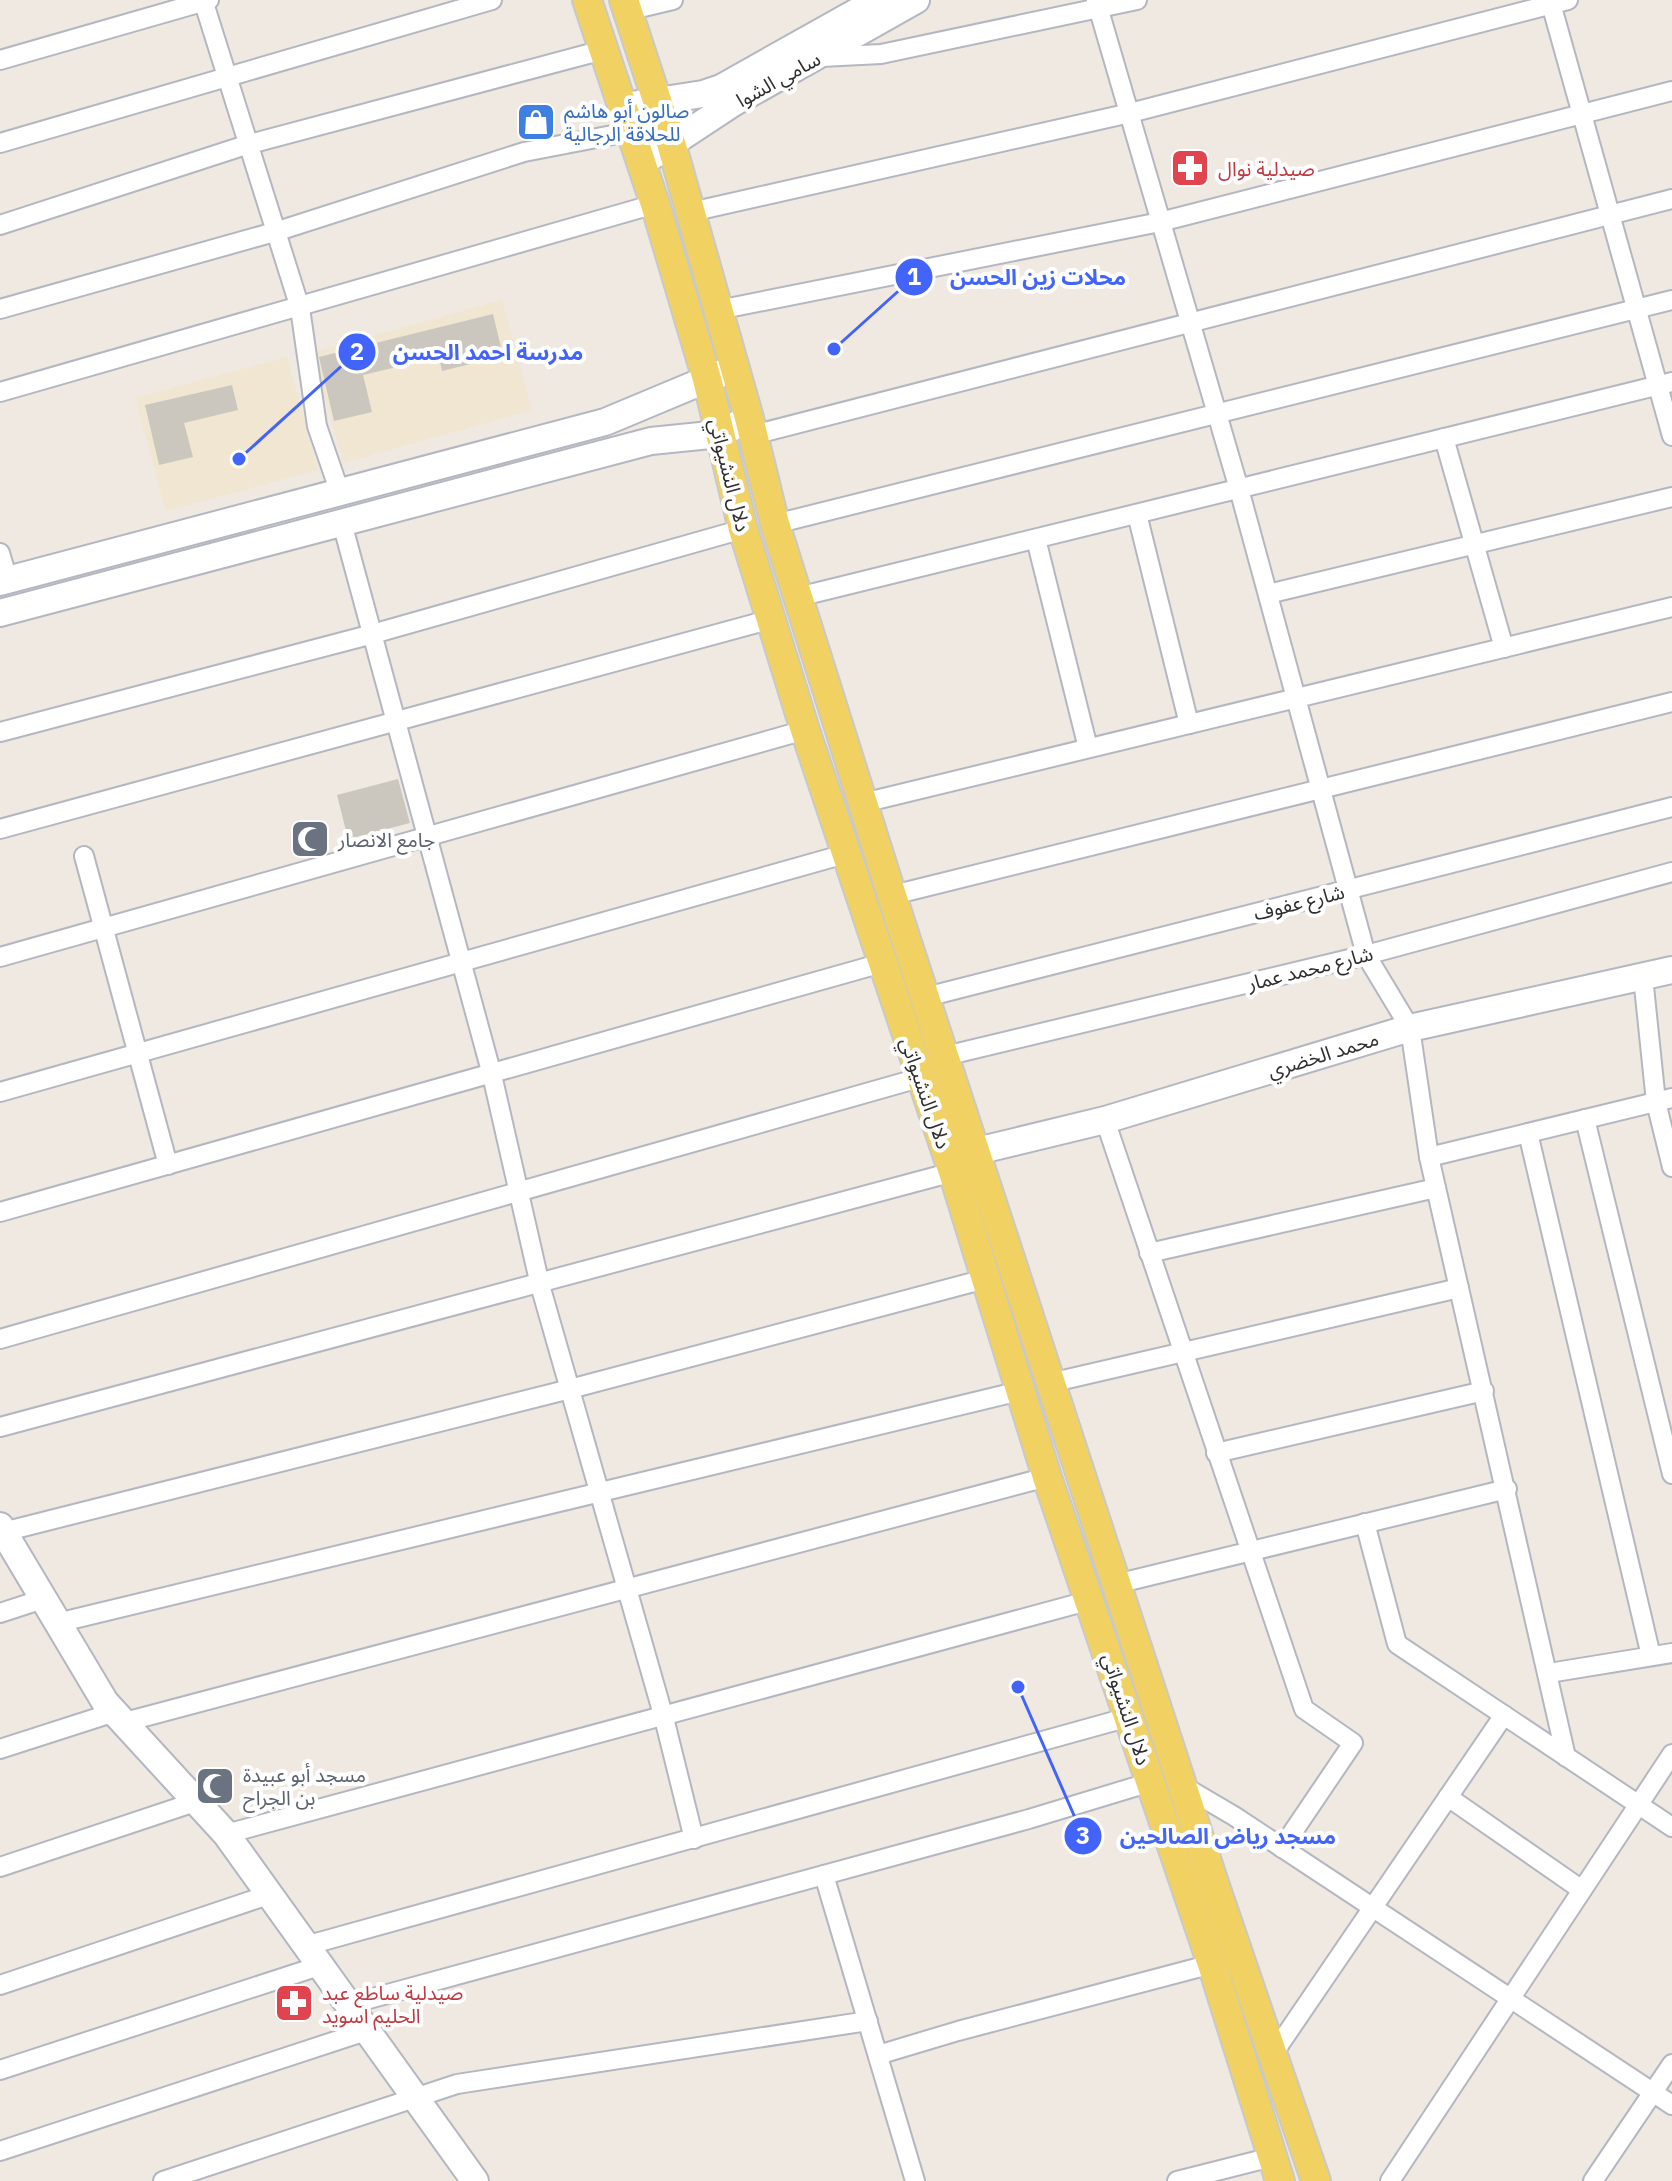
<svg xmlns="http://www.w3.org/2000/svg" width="1672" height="2181" font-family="'IBM Plex Sans','Noto Sans Arabic',sans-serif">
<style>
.education{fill:#f0e6d1}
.building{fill:#cbc7bf}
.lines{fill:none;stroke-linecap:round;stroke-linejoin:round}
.street-casing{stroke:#b4b7c1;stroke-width:22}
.secondary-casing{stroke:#b4b7c1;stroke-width:30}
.primary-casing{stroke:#c9c9c9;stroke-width:32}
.street{stroke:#fff;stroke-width:18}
.secondary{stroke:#fff;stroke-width:26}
.primary{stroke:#f2d163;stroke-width:28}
.labels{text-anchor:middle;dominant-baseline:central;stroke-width:8;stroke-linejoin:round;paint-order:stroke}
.street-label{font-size:20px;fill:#2e2e2e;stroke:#fff}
.shop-label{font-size:20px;fill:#366cbe;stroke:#fff;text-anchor:start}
.health-label{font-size:20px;fill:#be3a42;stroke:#fff;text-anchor:start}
.worship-label{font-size:20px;fill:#5b616d;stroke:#fff;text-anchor:start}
.leader{fill:none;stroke:#4264fb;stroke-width:3}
.callout-dot{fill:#4264fb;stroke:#fff;stroke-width:3}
.mark-label{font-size:24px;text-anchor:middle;font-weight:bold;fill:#fff}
.callout-label{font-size:22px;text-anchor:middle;font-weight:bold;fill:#4264fb;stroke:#fff;stroke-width:8;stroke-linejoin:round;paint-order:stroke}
</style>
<rect width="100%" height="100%" fill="#efe9e1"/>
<g class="education">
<path d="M502,300L532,410L343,463L312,353Z"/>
<path d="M287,357L318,470L166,511L135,398Z"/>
</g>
<g class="building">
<path d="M493,314L503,356L442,371L439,357L363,375L372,412L334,421L319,357Z"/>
<path d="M232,385L238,410L184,423L193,457L159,465L145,405Z"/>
<path d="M398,779L410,823L348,839L337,795Z"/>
</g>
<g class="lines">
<g class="street-casing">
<g id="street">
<path d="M203,0L300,308L317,426L340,493"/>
<path d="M1096,0L1239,489L1366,955L1410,1028L1429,1157L1566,1757"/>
<path d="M1550,0L1672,436"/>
<path d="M627,11L673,0"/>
<path d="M821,57L881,54L1137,0"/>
<path d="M0,60L209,0"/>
<path d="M0,143L492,0"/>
<path d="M691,212L1130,113L1568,0"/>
<path d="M0,225L246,145L603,50"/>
<path d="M0,309L278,231L524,152L633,131"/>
<path d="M718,310L1160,222L1672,91"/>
<path d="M0,392L655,204"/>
<path d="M753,435L1672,199"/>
<path d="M1444,438L1504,648"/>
<path d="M1137,514L1189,724"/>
<path d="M342,523L492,1075L540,1285L664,1718L694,1839"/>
<path d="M775,524L1672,300"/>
<path d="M1036,539L1088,748"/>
<path d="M0,553L8,580"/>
<path d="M1268,594L1672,497"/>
<path d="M798,597L1672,382"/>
<path d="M0,732L369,635L743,529"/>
<path d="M863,803L1672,607"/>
<path d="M0,829L772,619"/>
<path d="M84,856L168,1165"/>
<path d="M893,895L1672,702"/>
<path d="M0,957L805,730"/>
<path d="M1643,977L1656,1102L1672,1167"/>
<path d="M926,997L1672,807"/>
<path d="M945,1056L1366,955L1672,872"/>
<path d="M0,1092L845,854"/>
<path d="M1585,1119L1672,1474"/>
<path d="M1105,1120L1304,1709L1353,1743L1282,1848"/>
<path d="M1528,1133L1651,1656"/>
<path d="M1429,1157L1672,1098"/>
<path d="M0,1212L882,963"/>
<path d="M1149,1253L1436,1188"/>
<path d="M0,1339L919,1078"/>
<path d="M1050,1383L1459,1288"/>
<path d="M0,1427L953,1172"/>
<path d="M1216,1453L1484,1391"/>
<path d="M1365,1523L1397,1644L1672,1827"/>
<path d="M3,1532L570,1389L985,1279"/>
<path d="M1116,1584L1507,1489"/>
<path d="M0,1613L43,1599"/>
<path d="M57,1623L1020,1391"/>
<path d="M1549,1673L1672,1653"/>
<path d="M125,1722L1047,1477"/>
<path d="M0,1749L115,1712"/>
<path d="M1183,1786L1234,1816L1672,2105"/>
<path d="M1448,1797L1582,1890"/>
<path d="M226,1834L1091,1600"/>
<path d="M0,1867L198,1801"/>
<path d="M824,1875L915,2181"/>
<path d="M305,1946L1129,1717"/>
<path d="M0,1985L268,1895"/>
<path d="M347,2005L1029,1819L1151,1782"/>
<path d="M1273,2054L1504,1715"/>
<path d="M878,2055L958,2031L1212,1964"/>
<path d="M0,2070L319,1966"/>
<path d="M0,2151L366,2031"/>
<path d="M163,2181L457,2084L868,2021"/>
<path d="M1177,2181L1272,2157"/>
<path d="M1390,2181L1672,1754"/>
<path d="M1593,2181L1672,2064"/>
</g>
</g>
<g class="secondary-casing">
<g id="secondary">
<path d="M625,106L703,94L721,88L878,0"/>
<path d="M642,163L733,103L916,0"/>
<path d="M0,582L605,422L727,371"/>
<path d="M0,613L651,441L720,434L749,418"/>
<path d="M977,1151L1105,1120L1410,1028L1672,970"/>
<path d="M0,1526L105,1702L226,1834L475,2181"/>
</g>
</g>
<g class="primary-casing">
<g id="primary">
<path d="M587,0L655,204L707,379L743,529L805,730L953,1172L1047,1477L1212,1964L1280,2181"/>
<path d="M624,0L671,143L749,418L775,524L900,921L1214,1883L1316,2181"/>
</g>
</g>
<use href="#street" class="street"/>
<use href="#secondary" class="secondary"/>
<use href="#primary" class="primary"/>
</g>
<defs>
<g id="shop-square" transform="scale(2)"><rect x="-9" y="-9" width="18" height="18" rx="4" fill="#3f7fe0" stroke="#fff"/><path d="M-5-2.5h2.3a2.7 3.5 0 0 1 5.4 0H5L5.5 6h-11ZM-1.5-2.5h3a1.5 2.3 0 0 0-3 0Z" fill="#fff"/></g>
<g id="pharmacy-square" transform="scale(2)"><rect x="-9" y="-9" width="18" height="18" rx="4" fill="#e0444e" stroke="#fff"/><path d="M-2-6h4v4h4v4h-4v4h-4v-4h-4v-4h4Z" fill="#fff"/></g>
<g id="mosque-square" transform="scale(2)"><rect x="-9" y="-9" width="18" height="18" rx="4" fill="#6b7280" stroke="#fff"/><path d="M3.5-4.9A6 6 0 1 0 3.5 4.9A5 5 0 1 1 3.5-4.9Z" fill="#fff"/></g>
</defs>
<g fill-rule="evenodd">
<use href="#shop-square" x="536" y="122"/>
<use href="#pharmacy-square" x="1190" y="168"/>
<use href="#mosque-square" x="310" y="839"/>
<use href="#mosque-square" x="215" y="1786"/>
<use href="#pharmacy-square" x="294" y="2003"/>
</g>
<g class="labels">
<g class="street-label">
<text transform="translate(778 79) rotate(-29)">سامي الشوا</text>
<text transform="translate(730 475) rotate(76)">دلال النشيواتي</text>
<text transform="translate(1299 902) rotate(-14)">شارع عفوف</text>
<text transform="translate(1310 968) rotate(-14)">شارع محمد عمار</text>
<text transform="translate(1323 1054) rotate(-17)">محمد الخضري</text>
<text transform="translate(926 1093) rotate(71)">دلال النشيواتي</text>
<text transform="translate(1127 1709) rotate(72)">دلال النشيواتي</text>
</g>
<g class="shop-label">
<text x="564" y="110">صالون أبو هاشم<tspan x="564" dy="23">للحلاقة الرجالية</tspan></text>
</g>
<g class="health-label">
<text x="1218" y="168">صيدلية نوال</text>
<text x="322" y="1992">صيدلية ساطع عبد<tspan x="322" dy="23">الحليم اسويد</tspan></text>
</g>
<g class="worship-label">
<text x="338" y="839">جامع الانصار</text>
<text x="243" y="1774">مسجد أبو عبيدة<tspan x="243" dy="23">بن الجراح</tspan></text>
</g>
</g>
<path class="leader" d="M834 349L914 277M239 459L357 352M1018 1687L1083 1836"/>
<g class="callout-dot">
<circle cx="834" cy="349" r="8"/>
<circle cx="239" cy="459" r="8"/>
<circle cx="1018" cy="1687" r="8"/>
<circle cx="914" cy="277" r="20"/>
<circle cx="357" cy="352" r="20"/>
<circle cx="1083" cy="1836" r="20"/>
</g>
<g class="mark-label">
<text x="914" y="285">1</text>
<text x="357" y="360">2</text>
<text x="1083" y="1844">3</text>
</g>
<g class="callout-label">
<text x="1038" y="285">محلات زين الحسن</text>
<text x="488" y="360">مدرسة احمد الحسن</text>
<text x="1228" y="1844">مسجد رياض الصالحين</text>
</g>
</svg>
